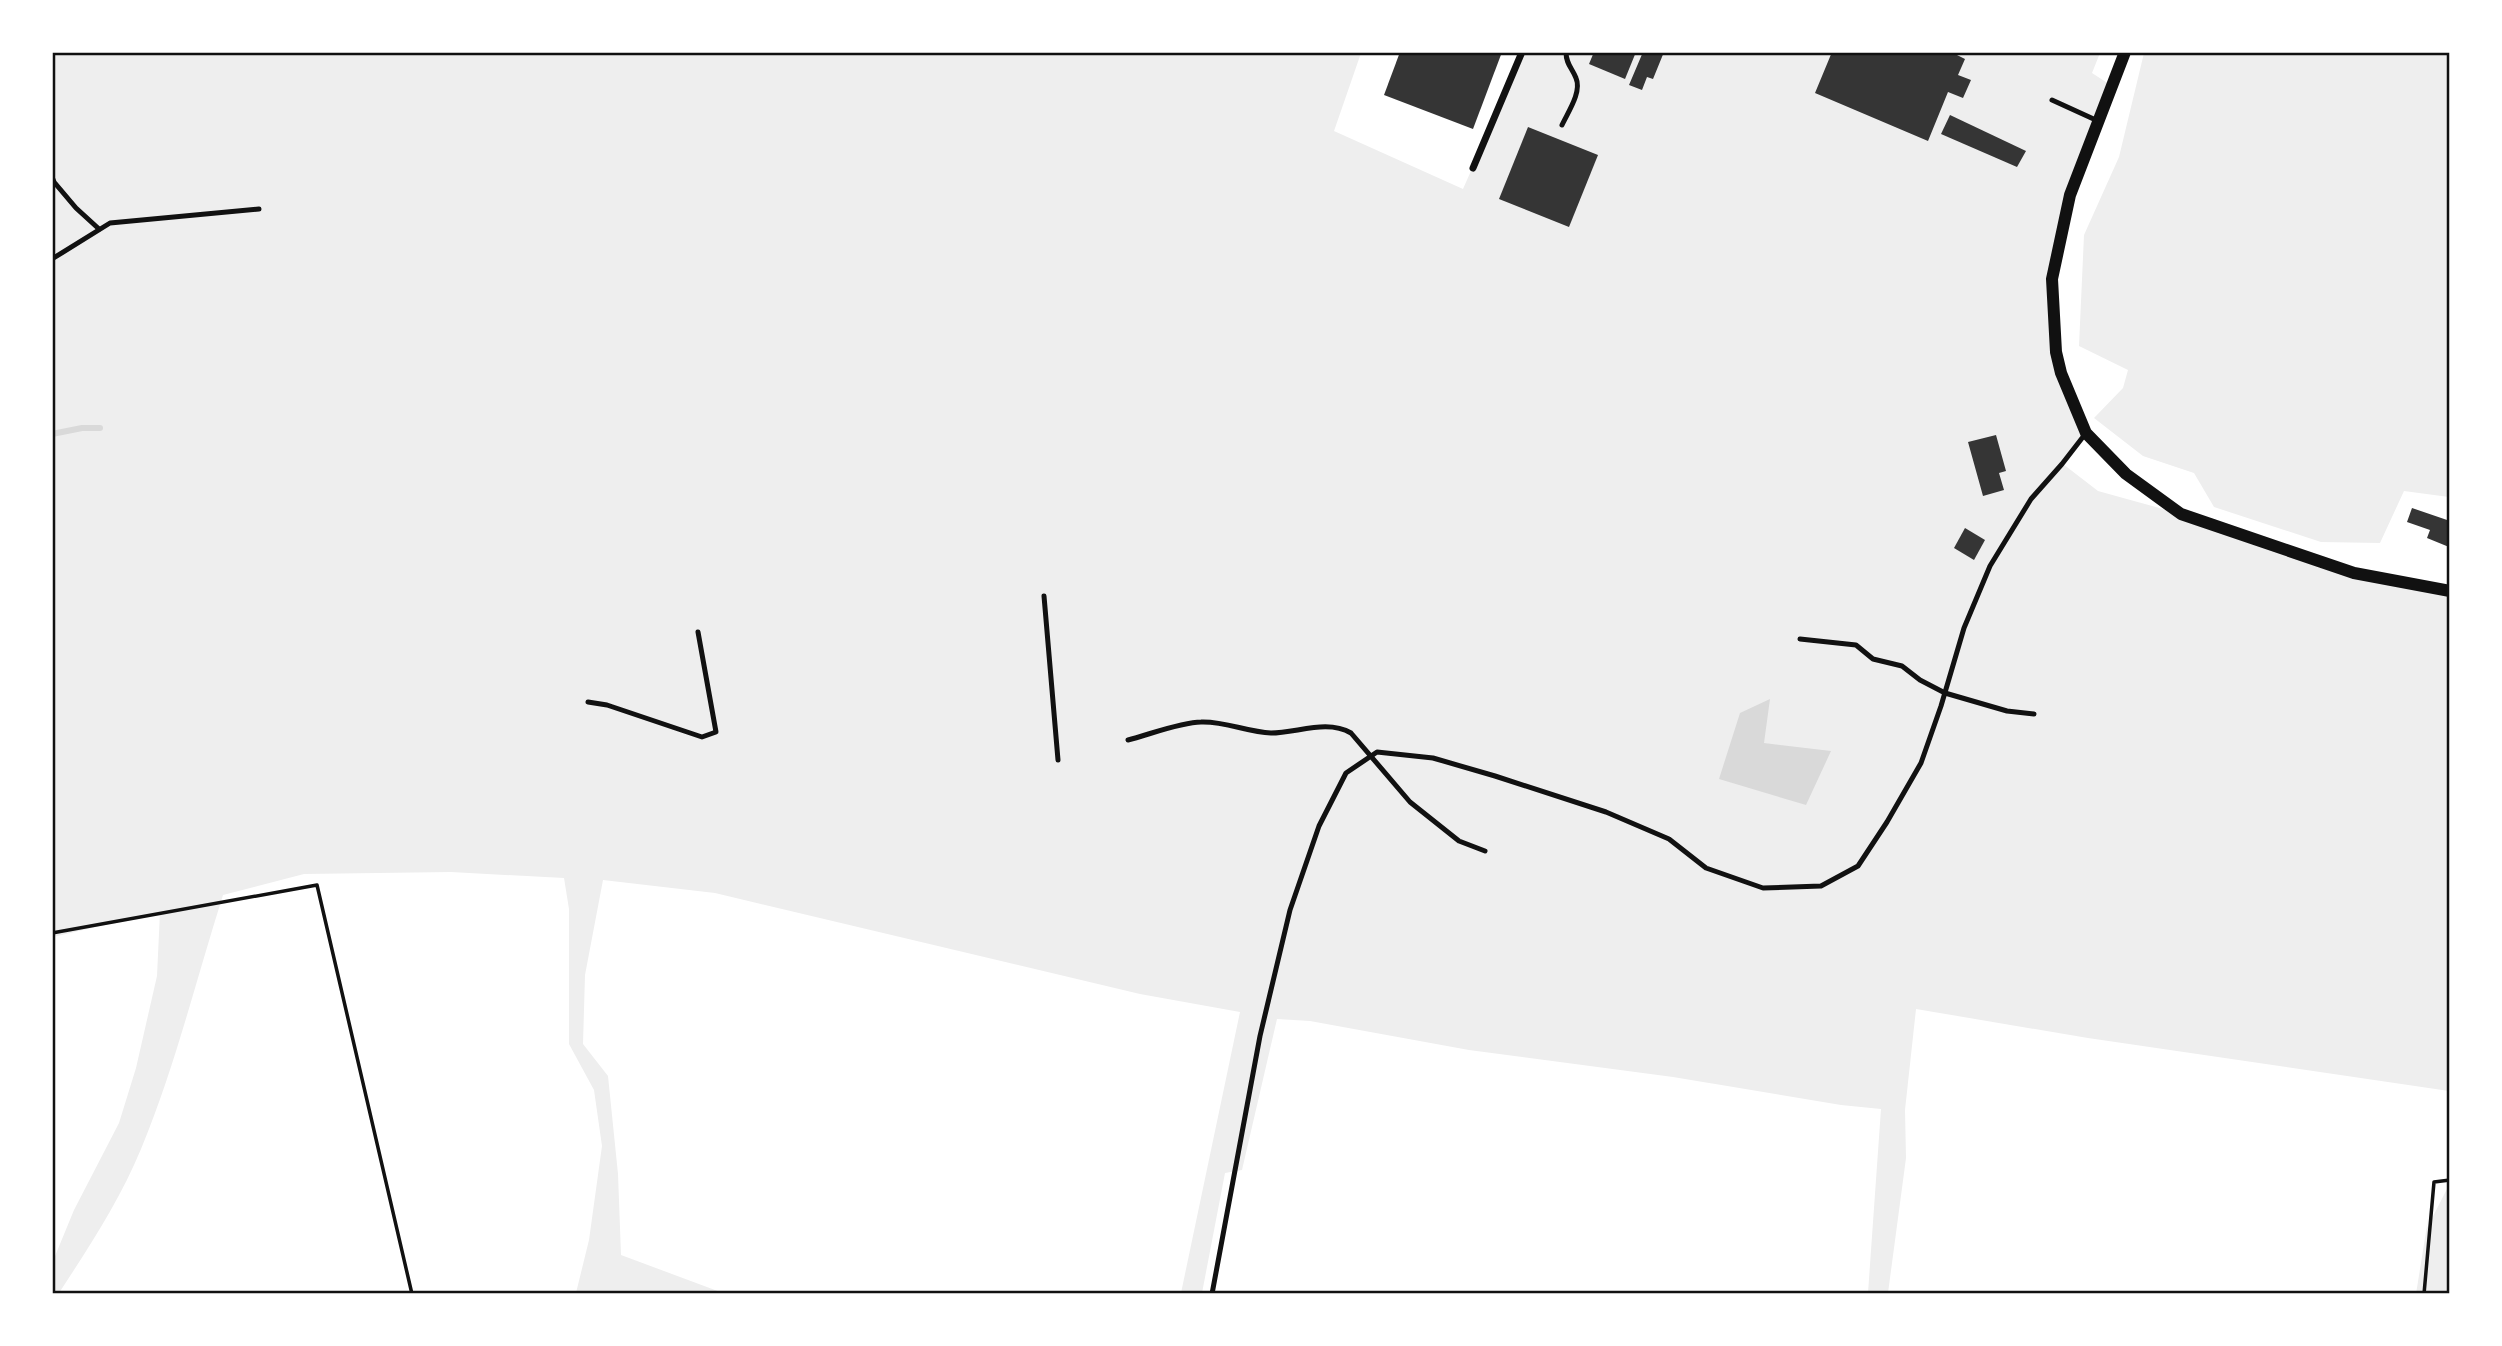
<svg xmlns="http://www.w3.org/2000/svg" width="2502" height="1346" font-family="'Fira Sans',sans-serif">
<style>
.green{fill:#eee}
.water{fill:#d9d9d9}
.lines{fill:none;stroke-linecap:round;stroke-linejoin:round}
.stream{stroke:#d9d9d9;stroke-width:6}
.building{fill:#353535}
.path{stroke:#111;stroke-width:3.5}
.service{stroke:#111;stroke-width:5}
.minor{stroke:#111;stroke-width:7}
.tertiary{stroke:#111;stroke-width:12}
.neatline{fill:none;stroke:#111;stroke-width:2.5}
</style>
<rect width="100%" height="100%" fill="#fff"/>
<g class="green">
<path d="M52,53H1361L1334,131L1463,189L1523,53H2100L2092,73L2112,86L2070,195L2052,279L2056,352L2086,433L2063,464L2098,491L2181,514L2354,573L2449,591V1091L2088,1038L1916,1009L1905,1110L1906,1158L1888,1293H1868L1881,1109L1841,1105L1673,1077L1469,1050L1310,1021L1277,1019L1242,1170L1225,1173L1202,1293H1181L1240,1012L1140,994L715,893L603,880L585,975L583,1044L608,1076L618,1174L621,1255L723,1293H576L589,1240L602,1146L594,1090L569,1044V909L564,878L451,872L304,874L223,895C196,980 175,1067 141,1149C120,1200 89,1247 59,1293H53V1261L74,1210L119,1123L136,1068L157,976L160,912L53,937Z"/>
<path d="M2144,53H2449V497L2404,491L2380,543L2321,542L2214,507L2194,473L2143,456L2094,418L2123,388L2128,370L2079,346L2084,235L2119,157Z"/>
<path d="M2434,1182L2426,1230L2449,1185V1293L2416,1294Z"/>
</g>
<path class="water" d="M1770,699L1764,743L1831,751L1806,805L1719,779L1740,713Z"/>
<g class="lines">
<path class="stream" d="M52,434L82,428H100"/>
</g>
<g class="building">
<path d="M1400,52H1502L1473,129L1384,95Z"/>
<path d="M1594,52H1636L1625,79L1589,64Z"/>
<path d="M1643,52H1664L1653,79L1647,77L1642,90L1629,85Z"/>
<path d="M1832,52H1951L1965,59L1958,75L1971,80L1963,98L1948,92L1928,141L1815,93Z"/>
<path d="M1950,115L2026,151L2017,167L1941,134Z"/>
<path d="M1528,127L1598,155L1569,227L1499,199Z"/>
<path d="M1996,435L2006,471L1999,473L2004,490L1983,496L1968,442Z"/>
<path d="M2412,508L2450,521L2449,547L2427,538L2430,530L2407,522Z"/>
<path d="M1965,528L1985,540L1974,560L1954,548Z"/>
</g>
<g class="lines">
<g class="path">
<path d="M52,933L317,885L412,1294"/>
<path d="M2424,1294L2434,1182L2450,1180"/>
</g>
<g class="service">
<path d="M2052,100L2098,121"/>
<path d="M1562,125C1568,112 1582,92 1576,78C1572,68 1566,64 1566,52"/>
<path d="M52,177L54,182L76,208L99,229"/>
<path d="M52,259L110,223L259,209"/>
<path d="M1044,596L1058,760"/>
<path d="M1800,639L1856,645L1873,659L1902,666L1920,680L1945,693L2007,711L2034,714"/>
<path d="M588,702L607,705L702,737L716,732L698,632"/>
<path d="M1128,740C1148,735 1181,722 1201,722C1225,721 1247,732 1271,733C1297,733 1327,719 1351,733L1410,802L1459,841L1485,851"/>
<path d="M1212,1294L1260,1036L1290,910L1319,826L1346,773L1377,752L1433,758L1495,776L1606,812L1669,839L1706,868L1763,888L1821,886L1858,866L1887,822L1921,763L1941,706L1964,628L1990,566L2031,499L2062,464L2086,433"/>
</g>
<path class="minor" d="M1473,168L1522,52"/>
<path class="tertiary" d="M2125,52L2070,195L2052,279L2056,352L2061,373L2086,433L2126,474L2181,514L2354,573L2450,591"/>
</g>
<rect width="2502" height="1346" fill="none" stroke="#ffffff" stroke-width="108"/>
<rect x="54" y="54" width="2394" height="1238" class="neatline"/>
</svg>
